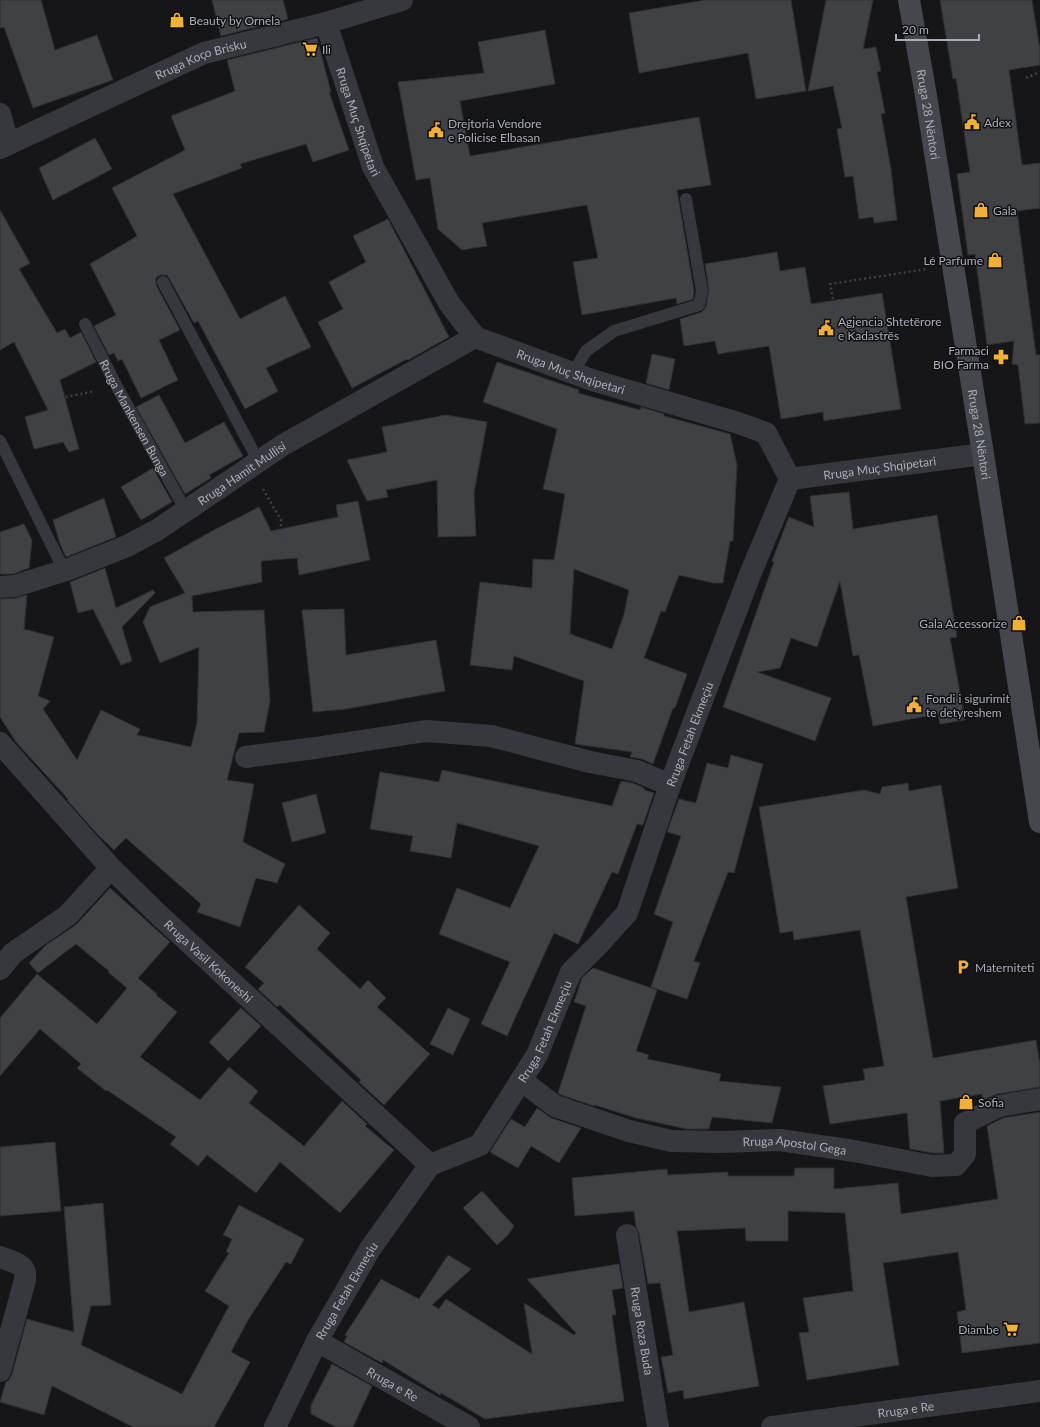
<svg xmlns="http://www.w3.org/2000/svg" width="1040" height="1427" font-family="Lato,sans-serif">
<style>
.building{fill:#404145;stroke:#303034;fill-rule:evenodd}
.lines{fill:none;stroke-linecap:round;stroke-linejoin:round}
.path{stroke:#3d3f44;stroke-width:2.5;stroke-dasharray:2 3;stroke-linecap:butt}
.lane{stroke:#37383d;stroke-width:12}
.street{stroke:#37383d;stroke-width:22}
.secondary{stroke:#45474d;stroke-width:22}
.labels{text-anchor:middle;dominant-baseline:central;stroke-width:3;stroke-linejoin:round;paint-order:stroke}
.poi-label{font-size:12px;fill:#a8adb8;stroke:#111113;text-anchor:start}
.street-label{font-size:12px;fill:#a8adb8;stroke:#111113}
</style>
<rect width="100%" height="100%" fill="#161618"/>
<g class="building">
<path d="M0,0H41L55,50L97,35L113,80L33,108L4,27L0,28Z"/>
<path d="M212,0H283L288,19L221,36Z"/>
<path d="M705,0H791L806,91L756,99L748,53L639,73L629,13Z"/>
<path d="M826,0H873L863,49L876,47L881,71L877,72L885,113L881,114L891,169L897,220L874,223L873,217L859,219L853,176L845,177L837,129L842,128L833,86L808,91Z"/>
<path d="M940,0H1032L1040,50V65L1009,70L1022,165L1040,163V208L1017,211L1036,355H1040V423L1025,424L1018,365L1012,364L1014,341L987,345L975,254L968,255L957,174L970,172L956,78L953,79Z"/>
<path d="M545,30L555,84L460,101L470,156L699,117L711,185L677,190L694,291L693,299L677,304L676,298L582,315L573,262L598,258L587,205L482,223L487,246L462,250L438,229L430,178L416,180L398,82L484,73L478,42Z"/>
<path d="M317,38L331,92H329L349,150L313,162L306,144L240,164L242,168L173,194L240,319L285,296L311,347L266,368L278,391L245,409L198,321L194,323L169,278L167,275H160L156,278V285L180,330L159,340L178,380L141,398L122,359L118,361L114,353L109,355L94,326L116,315L90,264L137,236L112,188L185,150L171,116L235,91L227,60Z"/>
<path d="M95,138L112,169L53,200L39,168Z"/>
<path d="M0,210L30,263L19,269L57,333L65,329L70,338L81,332L96,362L60,380L79,449L69,452L63,442L34,449L25,417L48,410L14,342L0,350Z"/>
<path d="M388,219L449,337L408,360L407,359L352,388L318,322L343,309L329,282L366,262L353,236Z"/>
<path d="M777,252L780,271L805,267L811,304L882,293L901,409L824,421L823,412L781,419L769,346L718,354L715,341L684,346L680,319L702,312L706,307L709,290L705,264Z"/>
<path d="M652,354L675,359L669,390L646,383Z"/>
<path d="M497,362L579,390L578,393L640,410L641,407L664,414V416L730,434L737,465L733,541H730L723,583H713L679,575L665,612L661,611L644,658L687,674L675,708H673L653,764L642,759L630,757L632,752L575,744L584,681L514,656L512,670L470,665L480,582L532,588L533,559L554,560L565,494L543,489L557,429L483,402ZM574,569L629,590L624,614L612,649L570,634Z"/>
<path d="M159,395L185,443L224,422L243,456L209,475L211,478L185,494L136,407Z"/>
<path d="M446,415L487,422L474,493L476,536L438,537L437,480L386,490L388,497L367,501L347,460L387,452L382,427Z"/>
<path d="M153,468L172,502L141,520L121,487Z"/>
<path d="M849,492L853,529L937,515L957,637L950,638L965,720L940,724L938,714L873,726L859,655L853,656L840,581L817,647L791,638L780,668L757,672L831,698L815,741L723,707L774,562L772,561L789,517L814,527L810,496Z"/>
<path d="M104,498L116,537L66,557L60,544L53,520Z"/>
<path d="M358,501L370,560L299,575L297,558L261,561L262,582L192,596L193,612L264,610L270,701L264,732L239,733L227,780L254,784L243,842L285,864L277,883L256,878L240,927L197,912L201,904L126,838L114,850L99,836L67,800L68,799L16,742L0,717V599L16,598L27,595L24,629L54,637L38,696L50,701L43,709L77,760L101,710L140,729L137,735L191,747L197,723L199,647L160,663L143,622L150,607L185,593L164,558L214,530L259,507L271,531L338,517L336,505Z"/>
<path d="M24,524L32,540L29,568L13,574H0V532Z"/>
<path d="M105,568L116,608L153,590L155,593L122,627L132,661L121,665L93,609L78,613L70,582Z"/>
<path d="M344,609L346,655L436,640L445,691L346,709L313,712L302,610Z"/>
<path d="M731,755L763,764L734,873L728,872L694,961L700,963L687,999L651,987L673,922L654,914L681,836L667,832L679,799L696,803L707,763L728,768Z"/>
<path d="M442,770L612,806L621,781L633,783L644,788V790L654,793L643,825L637,824L618,874L612,872L578,944L554,933L507,1036L481,1024L510,962L439,934L457,888L510,908L539,846L457,823L451,858L410,851L413,836L370,829L380,772L439,782Z"/>
<path d="M908,783L909,791L941,785L958,888L906,897L933,1058L1036,1040L1040,1065V1087L997,1094L983,1100L982,1094L940,1101L944,1153H933L910,1149L907,1113L830,1124L823,1086L865,1080L863,1069L884,1066L860,930L794,940L793,931L780,933L759,807L864,790L880,794L882,787Z"/>
<path d="M316,794L326,833L292,842L282,803Z"/>
<path d="M110,888L170,942L138,978L157,994L156,995L177,1012L140,1057L200,1100L229,1067L258,1091L249,1103L304,1146L342,1101L367,1124L365,1126L394,1150L340,1213L280,1162L256,1193L207,1155L198,1166L170,1144L176,1137L107,1090L106,1091L77,1068L81,1064L40,1029L0,1076V1018L37,974L97,1024L127,988L108,972L109,971L76,944L38,973L29,963L46,945L76,925Z"/>
<path d="M299,905L330,933L317,949L360,989L368,980L386,998L377,1007L430,1054L384,1105L359,1082L361,1080L280,1005L277,1007L258,989L264,983L245,967Z"/>
<path d="M593,968L657,990L636,1051L649,1055L647,1059L721,1074L719,1081L781,1087L772,1123L712,1117L709,1129H687L636,1118L595,1105L594,1106L561,1095L558,1093L586,1006L574,1002L582,978Z"/>
<path d="M241,1008L261,1026L228,1061L209,1042Z"/>
<path d="M448,1008L470,1019L453,1055L430,1044Z"/>
<path d="M537,1108L551,1118L581,1128L559,1163L531,1146L518,1168L490,1152L511,1119L525,1127Z"/>
<path d="M1040,1112V1343L962,1353L957,1312L966,1310L958,1252L883,1263L899,1365L807,1380L799,1333L809,1332L803,1298L853,1291L845,1213L788,1211V1241H746L745,1228L677,1231L689,1312L744,1302L759,1386L684,1399L683,1390L668,1393L661,1357L673,1355L660,1283L648,1284L639,1233L636,1227L634,1211L575,1216L572,1178L667,1169L668,1175L728,1172V1176H794L795,1168H834V1189L898,1183L901,1214L998,1199L987,1126L1003,1118Z"/>
<path d="M55,1142L61,1211L0,1216V1147Z"/>
<path d="M482,1191L514,1226L508,1235L497,1245L463,1208Z"/>
<path d="M103,1203L111,1305L91,1306L81,1345L182,1394L229,1306L205,1291L229,1253L226,1252L232,1239L223,1235L239,1205L304,1239L291,1264L286,1262L248,1320L231,1352L250,1362L214,1427H133L52,1386L44,1415L0,1402L6,1382L9,1380L12,1374L27,1319L74,1332L64,1207Z"/>
<path d="M448,1255L471,1269L432,1305L439,1309L446,1299L532,1354L524,1303L574,1335L576,1333L527,1279L619,1264L623,1288L612,1290L616,1315H612L624,1401L485,1419L441,1393L440,1395L383,1360L382,1363L344,1342L347,1336L345,1335L381,1279L419,1299Z"/>
<path d="M332,1364L372,1386L353,1427H336L311,1414V1405Z"/>
</g>
<g class="lines">
<g class="path">
<path d="M1026,78L1040,72"/>
<path d="M835,309L830,284L927,269"/>
<path d="M46,401L95,391"/>
<path d="M263,489L281,520V543"/>
</g>
<g class="lane">
<path d="M163,282L259,462"/>
<path id="s1" d="M85,324L117,387L186,511"/>
<path d="M573,373L586,351L614,331L699,305L702,291L686,199"/>
<path d="M0,441L64,570"/>
</g>
<g class="street">
<path id="s2" d="M326,23L373,167L449,303L475,337L592,380L735,422L766,433L790,479L983,454"/>
<path d="M0,114L8,143"/>
<path id="s3" d="M0,148L204,53L326,23L402,0"/>
<path id="s4" d="M0,587L15,586L69,569L127,546L157,530L283,445L475,337"/>
<path id="s5" d="M0,743L111,868L158,914L430,1165"/>
<path d="M246,757L315,748L426,731L491,736L590,762L637,771L670,785"/>
<path d="M0,969L13,953L67,916L111,868"/>
<path id="s6" d="M521,1080L555,1106L629,1131L671,1141L721,1142L780,1140L854,1151L932,1166L956,1165L965,1154V1123L999,1106L1040,1099"/>
<path id="s7" d="M627,1235L658,1427"/>
<path d="M0,1257C7,1260 21,1263 24,1270C26,1273 25,1277 25,1280L0,1371"/>
<path id="s8" d="M317,1341L469,1427"/>
<path id="s9" d="M275,1427L317,1341L370,1249L430,1165L480,1145L537,1055L571,972L599,944L627,913L670,785L709,682L751,572L790,479"/>
<path id="s10" d="M772,1427L1040,1391"/>
</g>
<path class="secondary" id="s11" d="M909,0L925,90L983,454L1040,822"/>
</g>
<defs>
<g id="shop-bare" transform="scale(1.2)"><path d="M-5-2.5h2.3a2.7 3.5 0 0 1 5.4 0H5L5.5 6h-11ZM-1.5-2.5h3a1.5 2.3 0 0 0-3 0Z" fill="#f2b134" stroke="#111113" stroke-width="2.5" paint-order="stroke"/></g>
<g id="supermarket-bare" transform="scale(1.2)"><path d="M-6-5.5h2.5l.6 2H6L4.5 2H-2.5L-4.4-4H-6ZM-1.5 3.2a1.3 1.3 0 1 0 .1 0ZM3 3.2a1.3 1.3 0 1 0 .1 0Z" fill="#f2b134" stroke="#111113" stroke-width="2.5" paint-order="stroke"/></g>
<g id="civic-bare" transform="scale(1.2)"><path d="M-.6-6.5H3V-4.5H.6V-3L4-1V1h2V6H-6V1h2V-1L-.6-3ZM-1.2 2.5V6h2.4V2.5Z" fill="#f2b134" stroke="#111113" stroke-width="2.5" paint-order="stroke"/></g>
<g id="pharmacy-bare" transform="scale(1.2)"><path d="M-2-6h4v4h4v4h-4v4h-4v-4h-4v-4h4Z" fill="#f2b134" stroke="#111113" stroke-width="2.5" paint-order="stroke"/></g>
<g id="parking-bare" transform="scale(1.2)"><path d="M-3.5-5.5H1a3.5 3.5 0 0 1 0 7H-1V5.5H-3.5ZM-1-3.4V-.6H.8a1.4 1.4 0 0 0 0-2.8Z" fill="#f2b134" stroke="#111113" stroke-width="2.5" paint-order="stroke"/></g>
</defs>
<g fill-rule="evenodd">
<use href="#shop-bare" x="177" y="20"/>
<use href="#supermarket-bare" x="310" y="49"/>
<use href="#civic-bare" x="972" y="122"/>
<use href="#civic-bare" x="436" y="130"/>
<use href="#shop-bare" x="981" y="210"/>
<use href="#shop-bare" x="995" y="260"/>
<use href="#civic-bare" x="826" y="328"/>
<use href="#pharmacy-bare" x="1001" y="357"/>
<use href="#shop-bare" x="1019" y="623"/>
<use href="#civic-bare" x="914" y="705"/>
<use href="#parking-bare" x="963" y="967"/>
<use href="#shop-bare" x="966" y="1102"/>
<use href="#supermarket-bare" x="1011" y="1329"/>
</g>
<g class="labels">
<g class="poi-label">
<text x="189" y="20">Beauty by Ornela</text>
<text x="322" y="49">Ili</text>
<text x="984" y="122">Adex</text>
<text x="448" y="123">Drejtoria Vendore<tspan x="448" dy="14">e Policise Elbasan</tspan></text>
<text x="993" y="210">Gala</text>
<text x="983" y="260" text-anchor="end">Lé Parfume</text>
<text x="838" y="321">Agjencia Shtetërore<tspan x="838" dy="14">e Kadastrës</tspan></text>
<text x="989" y="350" text-anchor="end">Farmaci<tspan x="989" dy="14">BIO Farma</tspan></text>
<text x="1007" y="623" text-anchor="end">Gala Accessorize</text>
<text x="926" y="698">Fondi i sigurimit<tspan x="926" dy="14">te detyreshem</tspan></text>
<text x="975" y="967">Materniteti</text>
<text x="978" y="1102">Sofia</text>
<text x="999" y="1329" text-anchor="end">Diambe</text>
</g>
<g class="street-label">
<text stroke="none"><textPath href="#s3" startOffset="220">Rruga Koço Brisku</textPath></text>
<text stroke="none"><textPath href="#s11" startOffset="116">Rruga 28 Nëntori</textPath></text>
<text stroke="none"><textPath href="#s2" startOffset="104">Rruga Muç Shqipetari</textPath></text>
<text stroke="none"><textPath href="#s2" startOffset="452">Rruga Muç Shqipetari</textPath></text>
<text stroke="none"><textPath href="#s1" startOffset="106">Rruga Mankensen Bunga</textPath></text>
<text stroke="none"><textPath href="#s11" startOffset="440">Rruga 28 Nëntori</textPath></text>
<text stroke="none"><textPath href="#s2" startOffset="799">Rruga Muç Shqipetari</textPath></text>
<text stroke="none"><textPath href="#s4" startOffset="270">Rruga Hamit Mullisi</textPath></text>
<text stroke="none"><textPath href="#s9" startOffset="826">Rruga Fetah Ekmeçiu</textPath></text>
<text stroke="none"><textPath href="#s5" startOffset="302">Rruga Vasil Kokoneshi</textPath></text>
<text stroke="none"><textPath href="#s9" startOffset="490">Rruga Fetah Ekmeçiu</textPath></text>
<text stroke="none"><textPath href="#s6" startOffset="288">Rruga Apostol Gega</textPath></text>
<text stroke="none"><textPath href="#s9" startOffset="154">Rruga Fetah Ekmeçiu</textPath></text>
<text stroke="none"><textPath href="#s7" startOffset="97">Rruga Roza Buda</textPath></text>
<text stroke="none"><textPath href="#s8" startOffset="87">Rruga e Re</textPath></text>
<text stroke="none"><textPath href="#s10" startOffset="135">Rruga e Re</textPath></text>
</g>
</g>
<path d="M896 34v6h83v-6" fill="none" stroke="#a8adb8" stroke-width="2"/>
<text x="902" y="34" font-size="12" fill="#a8adb8" stroke="#111113" stroke-width="3" paint-order="stroke">20 m</text>
</svg>
